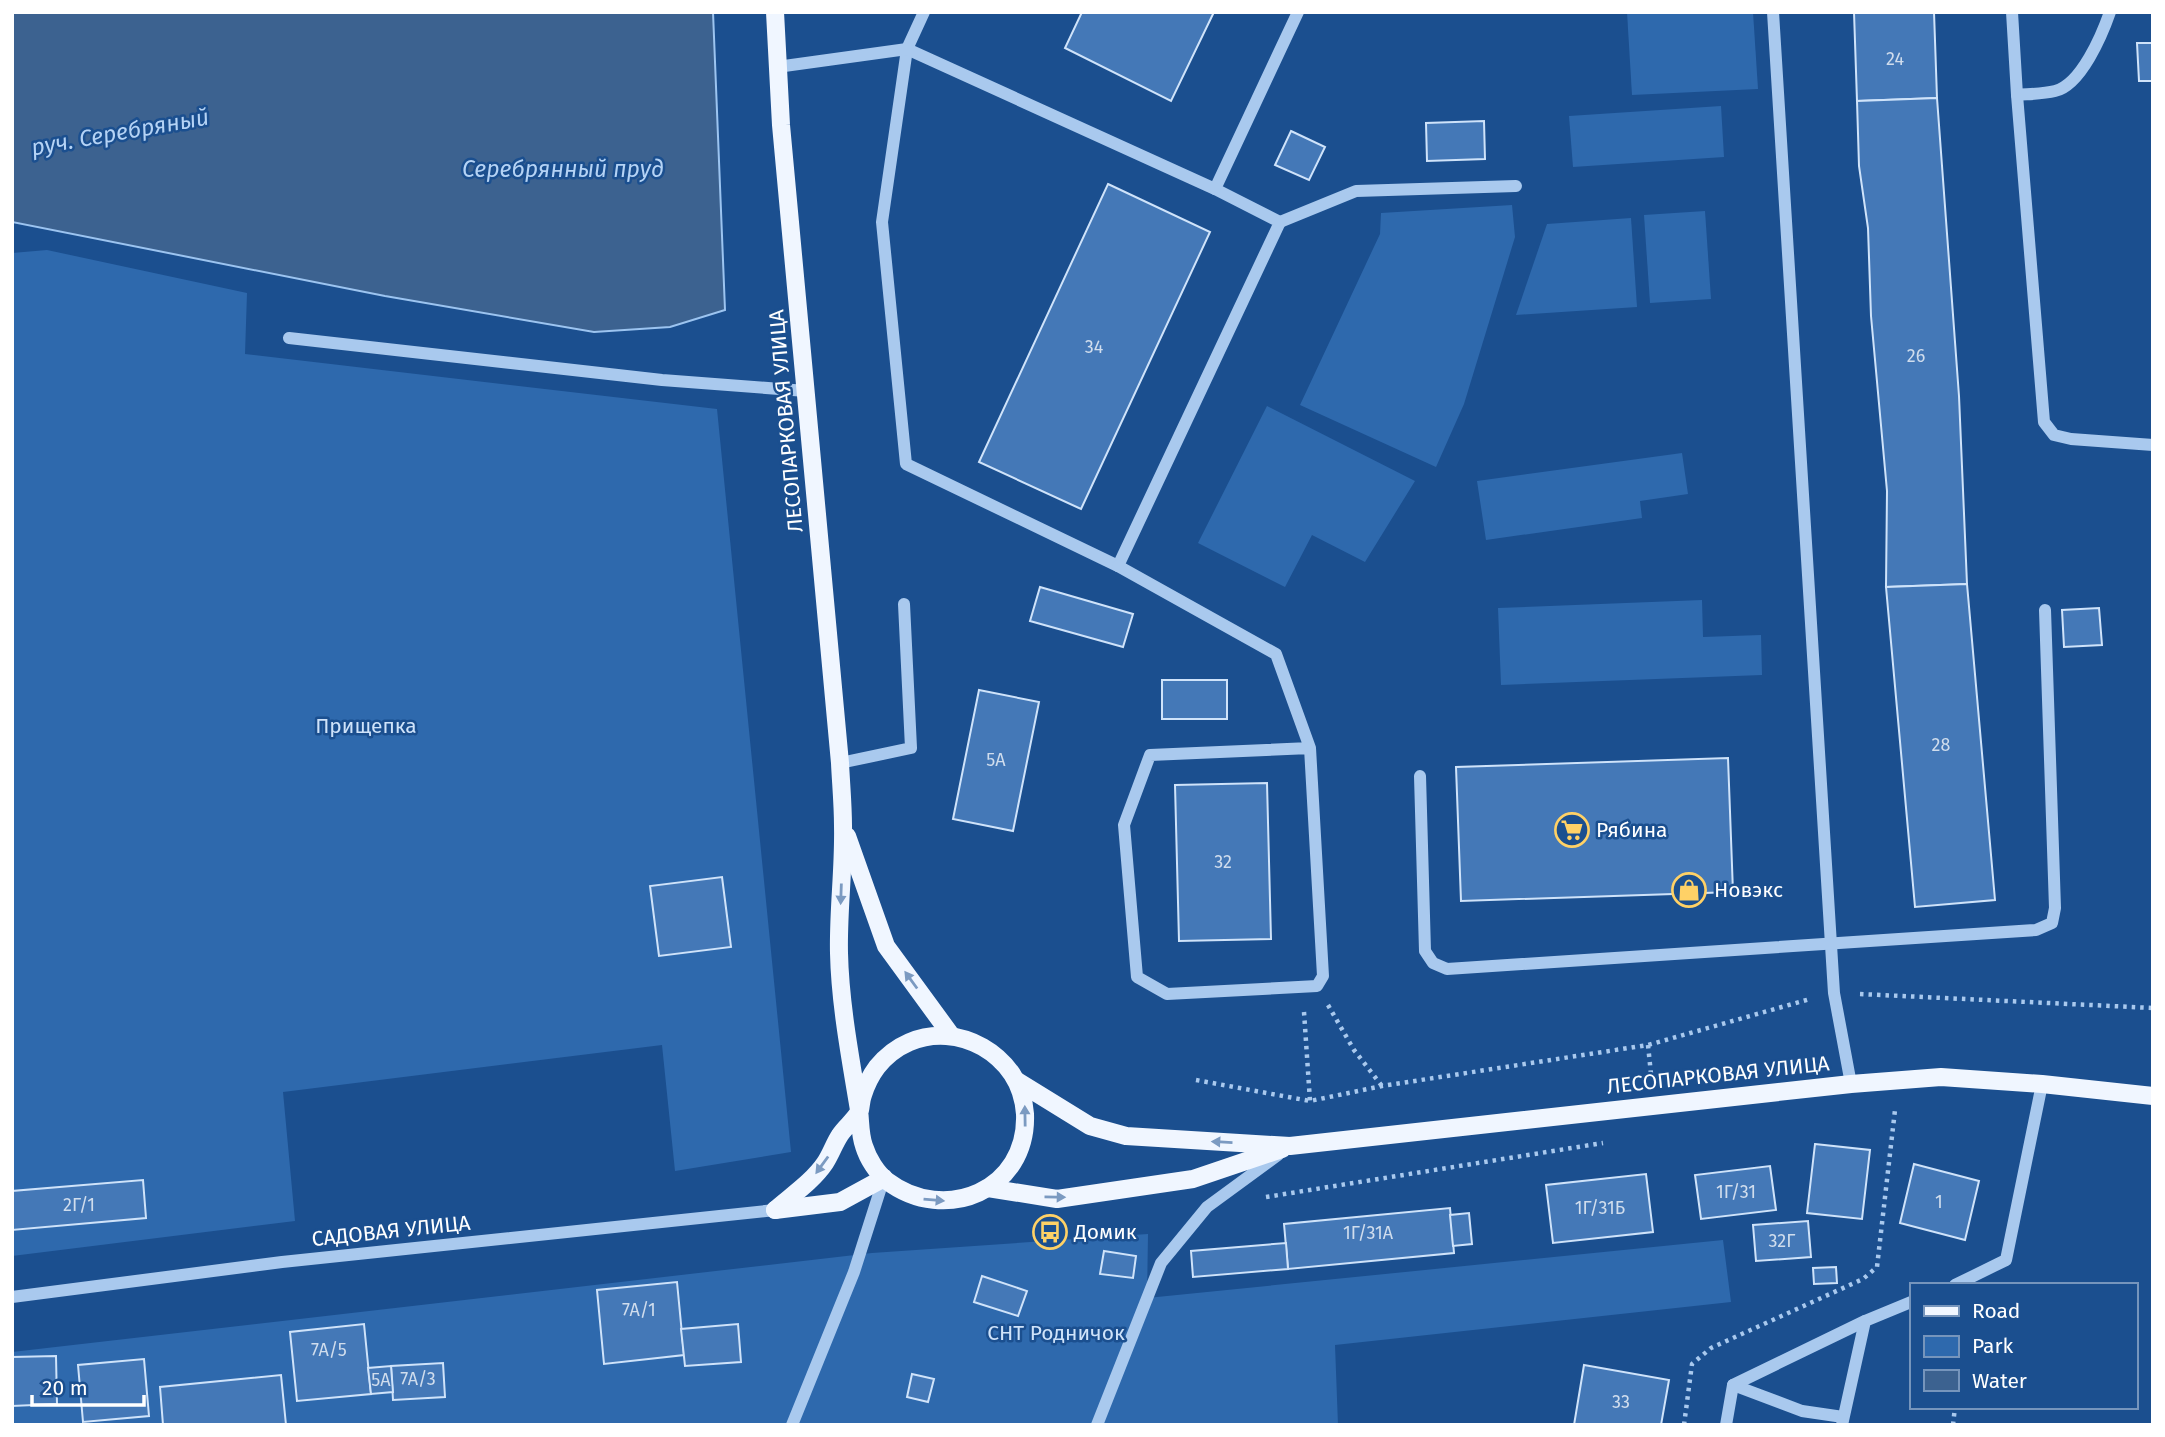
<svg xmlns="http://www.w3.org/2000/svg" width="2165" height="1437" font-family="'Fira Sans',sans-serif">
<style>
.green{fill:#2e69ad}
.water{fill:#3c6290;stroke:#9cc4f0;stroke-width:2}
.building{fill:#4478b7;stroke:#cfe3fa;stroke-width:2}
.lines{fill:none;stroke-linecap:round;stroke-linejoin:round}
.path{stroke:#a9c9ee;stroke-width:4.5;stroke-dasharray:3.5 5;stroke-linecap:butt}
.minor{stroke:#a9c9ee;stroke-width:12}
.major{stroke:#f0f6ff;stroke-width:18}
.oneway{fill:#7b9ac1}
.labels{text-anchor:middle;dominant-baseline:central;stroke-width:5;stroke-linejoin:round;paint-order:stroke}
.number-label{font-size:18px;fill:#d0dded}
.street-label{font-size:21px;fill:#fff;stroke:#1b4f8f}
.park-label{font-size:21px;fill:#cfe3fa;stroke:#1b4f8f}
.poi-label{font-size:21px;fill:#fff;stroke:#1b4f8f;text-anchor:start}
.water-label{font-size:23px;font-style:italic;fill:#b5d3f5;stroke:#1b4f8f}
</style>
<rect width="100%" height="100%" fill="#1b4f8f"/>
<g class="green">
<path d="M1627,12H1753L1758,89L1632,95Z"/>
<path d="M1721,106L1724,157L1573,167L1569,116Z"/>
<path d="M1512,205L1515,237L1464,404L1436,467L1300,405L1380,234L1381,213Z"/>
<path d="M1705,211L1711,299L1650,303L1644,215Z"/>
<path d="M1631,218L1637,307L1516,315L1547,224Z"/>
<path d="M47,250L247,293L245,354L717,409L791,1152L675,1171L662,1045L283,1092L295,1221L12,1256V253Z"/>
<path d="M1267,406L1415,481L1365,562L1312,535L1285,587L1198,543Z"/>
<path d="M1682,453L1688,494L1640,501L1642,518L1486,540L1477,481Z"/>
<path d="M1702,600L1703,637L1761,635L1762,675L1501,685L1498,608Z"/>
<path d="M1148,1234L1147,1298L1723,1240L1731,1302L1335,1345L1338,1425H12V1352L872,1253Z"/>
</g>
<path class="water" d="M12,12H713L725,310L670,327L594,332L385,296L12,222Z"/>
<g class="building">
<path d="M1082,12H1214L1171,101L1065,48Z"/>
<path d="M1854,12H1934L1937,98L1857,101Z"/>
<path d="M2137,43H2153V81H2139Z"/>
<path d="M1937,98L1959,396L1967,584L1886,587L1887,491L1871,316L1868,228L1859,166L1857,101Z"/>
<path d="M1484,121L1485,159L1427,161L1426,123Z"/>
<path d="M1291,131L1325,147L1309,180L1275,165Z"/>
<path d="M1108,184L1210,232L1081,509L979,462Z"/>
<path d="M1967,584L1995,900L1915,907L1886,587Z"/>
<path d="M1040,587L1133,614L1123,647L1030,621Z"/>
<path d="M2099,608L2102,645L2064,647L2062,610Z"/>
<rect x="1162" y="680" width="65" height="39"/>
<path d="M979,690L1039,702L1013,831L953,819Z"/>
<path d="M1728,758L1733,892L1461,901L1456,767Z"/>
<path d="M1267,783L1271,939L1179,941L1175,785Z"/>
<path d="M722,877L731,947L659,956L650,886Z"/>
<path d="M1815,1144L1870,1150L1862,1219L1807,1213Z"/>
<path d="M1914,1164L1979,1181L1965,1240L1900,1223Z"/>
<path d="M1770,1166L1776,1210L1701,1219L1695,1175Z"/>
<path d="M1646,1174L1653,1232L1553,1243L1546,1185Z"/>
<path d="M143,1180L146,1218L12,1230V1191Z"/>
<path d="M1450,1208L1454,1253L1288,1269L1284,1224Z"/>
<path d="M1469,1213L1472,1244L1453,1246L1450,1215Z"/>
<path d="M1808,1221L1811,1257L1756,1261L1753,1225Z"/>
<path d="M1286,1243L1288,1269L1193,1277L1191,1251Z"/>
<path d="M1104,1251L1136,1256L1133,1278L1100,1274Z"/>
<path d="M1836,1267L1837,1283L1814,1284L1813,1268Z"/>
<path d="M982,1276L1027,1291L1018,1316L974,1302Z"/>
<path d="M677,1282L684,1355L604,1364L597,1290Z"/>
<path d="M364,1324L371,1394L297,1401L290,1332Z"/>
<path d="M738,1324L741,1362L685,1366L681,1329Z"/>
<path d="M56,1356L57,1404L12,1406V1357Z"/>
<path d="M144,1359L149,1416L83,1422L78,1365Z"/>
<path d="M443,1363L445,1397L393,1400L391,1366Z"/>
<path d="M1584,1365L1669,1380L1661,1425H1574Z"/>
<path d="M391,1366L393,1392L371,1394L368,1368Z"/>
<path d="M912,1374L934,1379L928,1402L907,1397Z"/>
<path d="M281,1375L286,1425H163L160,1387Z"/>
</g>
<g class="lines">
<g class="path">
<path d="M1860,994L2153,1008"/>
<path d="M1328,1005L1354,1050L1382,1086"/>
<path d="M1304,1012L1310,1101"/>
<path d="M1648,1045L1651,1074"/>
<path d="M1196,1080L1310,1101L1382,1086L1648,1045L1810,999"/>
<path d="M1266,1197L1603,1143"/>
<path d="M1684,1425L1692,1364L1711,1348L1863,1279L1877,1267L1895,1110H1893"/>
<path d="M1953,1425L1955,1407"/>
</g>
<g class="minor">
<path d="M924,12L907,49L882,222L906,464L1118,566L1280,222L1215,189L1298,12"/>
<path d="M1773,12L1834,993L1851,1084"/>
<path d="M2012,12L2017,95L2044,422L2054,435L2071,439L2153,445"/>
<path d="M777,67L907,49L1215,189"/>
<path d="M2017,95C2029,94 2043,94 2055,91C2081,85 2102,35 2110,12"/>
<path d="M1280,222L1356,191L1516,186"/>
<path d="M289,338L662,380L806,391"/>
<path d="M1118,566L1276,654L1310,748L1323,976L1317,986L1167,994L1137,977L1124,825L1150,755L1310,748"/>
<path d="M840,763L911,748L904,604"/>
<path d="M1420,776L1425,951L1433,963L1447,969L2036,930L2052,923L2055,908L2045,610"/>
<path d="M1955,1285L2006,1260L2042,1084"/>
<path d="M12,1297L282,1262L775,1210"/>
<path d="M1733,1385L1802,1411L1843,1417"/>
<path d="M792,1425L854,1272L884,1178"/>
<path d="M1097,1425L1161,1263L1207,1207L1278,1155"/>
<path d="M1726,1425L1733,1385L1865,1321"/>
<path d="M1842,1425L1865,1321L1911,1302"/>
</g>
<g class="major">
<path d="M775,12L781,125L840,763C841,784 843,805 843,826C844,868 838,911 839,953C840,1002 850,1056 858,1104C861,1118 859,1132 864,1146C868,1159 877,1173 887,1181C945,1225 1028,1190 1025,1114C1024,1100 1020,1086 1012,1074C980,1028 914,1021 877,1067C871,1075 866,1085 863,1095C861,1100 861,1106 860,1110C856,1119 845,1127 840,1135C834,1144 831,1154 825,1163C813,1181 791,1196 775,1210"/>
<path d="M847,836L886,946L951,1035"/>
<path d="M1017,1081L1090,1126L1126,1136L1290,1146L1851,1084L1941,1077L2042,1084L2153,1096"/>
<path d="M988,1188L1057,1199L1193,1179L1282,1149"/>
<path d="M775,1210L840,1202L884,1178"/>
</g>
</g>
<defs><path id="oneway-solid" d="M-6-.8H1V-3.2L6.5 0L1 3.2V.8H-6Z" transform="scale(1.75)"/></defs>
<g class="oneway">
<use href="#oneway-solid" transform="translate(841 894) rotate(92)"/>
<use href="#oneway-solid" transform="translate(911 980) rotate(-126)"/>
<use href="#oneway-solid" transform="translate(1025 1116) rotate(-91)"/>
<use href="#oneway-solid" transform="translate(1222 1142) rotate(-177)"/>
<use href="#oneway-solid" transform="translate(822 1165) rotate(126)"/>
<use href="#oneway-solid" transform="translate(1055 1197) rotate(1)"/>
<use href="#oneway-solid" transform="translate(934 1200) rotate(5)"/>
</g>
<defs>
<g id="supermarket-ring" transform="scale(1.75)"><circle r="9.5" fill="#1b4f8f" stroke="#ffd166" stroke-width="1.5"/><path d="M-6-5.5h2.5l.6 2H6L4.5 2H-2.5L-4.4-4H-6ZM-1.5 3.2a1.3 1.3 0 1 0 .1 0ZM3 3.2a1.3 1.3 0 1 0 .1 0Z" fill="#ffd166"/></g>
<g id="shop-ring" transform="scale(1.75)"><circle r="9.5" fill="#1b4f8f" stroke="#ffd166" stroke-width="1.5"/><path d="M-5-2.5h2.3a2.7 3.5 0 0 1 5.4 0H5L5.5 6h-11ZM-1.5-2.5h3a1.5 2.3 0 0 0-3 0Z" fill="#ffd166"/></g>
<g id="bus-ring" transform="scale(1.75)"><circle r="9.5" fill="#1b4f8f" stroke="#ffd166" stroke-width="1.5"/><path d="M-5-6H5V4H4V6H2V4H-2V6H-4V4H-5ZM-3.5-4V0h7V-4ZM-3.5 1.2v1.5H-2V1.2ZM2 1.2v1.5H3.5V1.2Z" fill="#ffd166"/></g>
</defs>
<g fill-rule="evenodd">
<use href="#supermarket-ring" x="1572" y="830"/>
<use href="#shop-ring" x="1689" y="890"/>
<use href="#bus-ring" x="1050" y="1232"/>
</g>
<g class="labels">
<g class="number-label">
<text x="1895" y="59">24</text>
<text x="1094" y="347">34</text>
<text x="1916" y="356">26</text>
<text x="1941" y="745">28</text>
<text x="996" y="760">5А</text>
<text x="1223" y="862">32</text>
<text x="1736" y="1192">1Г/31</text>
<text x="1939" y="1202">1</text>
<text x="79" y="1205">2Г/1</text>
<text x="1600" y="1208">1Г/31Б</text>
<text x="1368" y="1233">1Г/31А</text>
<text x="1782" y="1241">32Г</text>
<text x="639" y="1310">7А/1</text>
<text x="329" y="1350">7А/5</text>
<text x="418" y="1379">7А/3</text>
<text x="381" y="1380">5А</text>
<text x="1621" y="1402">33</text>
</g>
<g class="street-label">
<text transform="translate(786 421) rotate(-95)">ЛЕСОПАРКОВАЯ УЛИЦА</text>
<text transform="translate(1718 1075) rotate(-6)">ЛЕСОПАРКОВАЯ УЛИЦА</text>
<text transform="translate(391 1231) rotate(-6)">САДОВАЯ УЛИЦА</text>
</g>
<g class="park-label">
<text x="366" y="726">Прищепка</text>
<text x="1056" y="1333">СНТ Родничок</text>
</g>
<g class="poi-label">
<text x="1596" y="830">Рябина</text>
<text x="1714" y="890">Новэкс</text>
<text x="1074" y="1232">Домик</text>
</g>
<g class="water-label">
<text transform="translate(120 132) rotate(-10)">руч. Серебряный</text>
<text x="563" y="169">Серебрянный пруд</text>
</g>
</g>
<rect width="2165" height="1437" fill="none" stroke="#ffffff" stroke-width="28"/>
<rect x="1910" y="1283" width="228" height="126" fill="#1b4f8f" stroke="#7695bc" stroke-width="2"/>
<rect x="1924" y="1306" width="35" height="10" fill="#f0f6ff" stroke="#7695bc" stroke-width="2"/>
<text x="1972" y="1318" font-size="21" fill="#ffffff">Road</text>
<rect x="1924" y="1336" width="35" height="21" fill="#2e69ad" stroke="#7695bc" stroke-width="2"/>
<text x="1972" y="1353" font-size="21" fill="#ffffff">Park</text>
<rect x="1924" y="1370" width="35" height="21" fill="#3c6290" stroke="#7695bc" stroke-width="2"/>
<text x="1972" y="1388" font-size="21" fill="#ffffff">Water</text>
<path d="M32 1395v10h112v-10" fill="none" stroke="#ffffff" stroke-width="3.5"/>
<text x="42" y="1395" font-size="21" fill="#ffffff" stroke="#1b4f8f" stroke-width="5" paint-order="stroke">20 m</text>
</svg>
